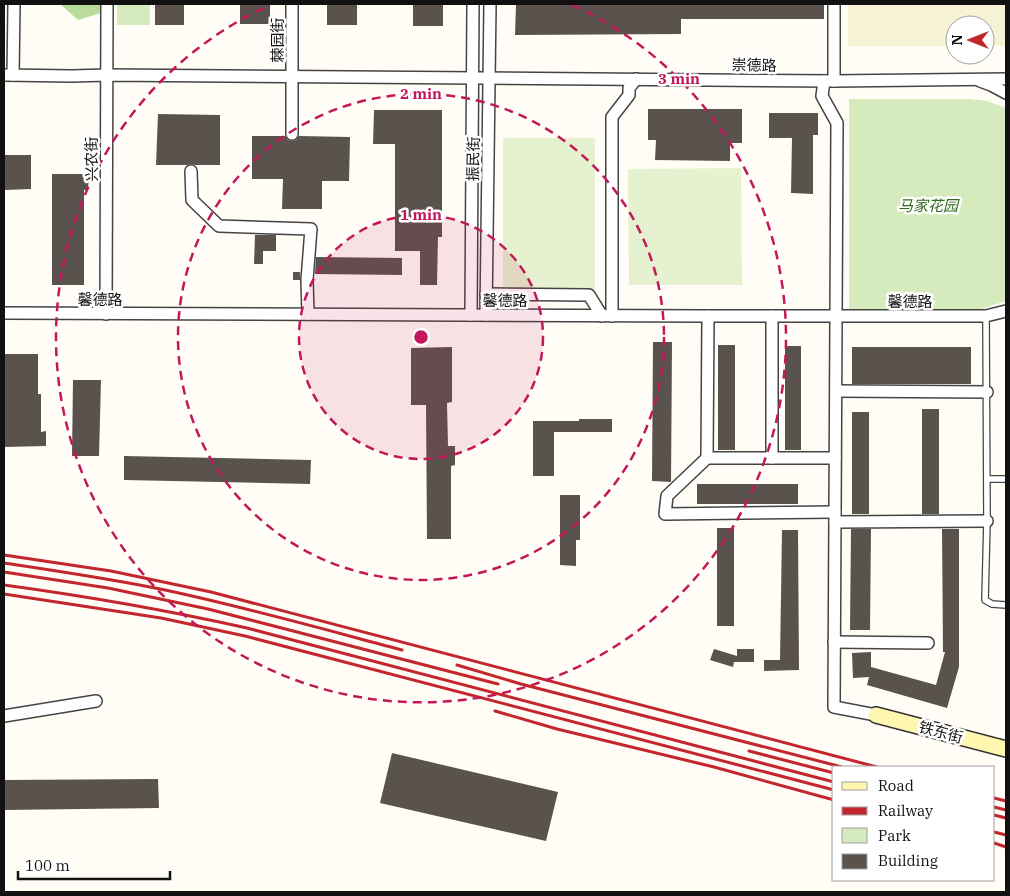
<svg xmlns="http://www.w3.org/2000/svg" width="1010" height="896" font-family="'IBM Plex Serif','Noto Sans SC',serif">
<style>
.farmland{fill:#f6f3d4}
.green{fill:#d5ebbd}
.forest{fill:#b9dc9c}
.pitch{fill:#e6f2cf}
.building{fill:#5a524d}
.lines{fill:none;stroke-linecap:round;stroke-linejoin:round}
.lane-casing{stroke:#444;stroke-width:8}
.street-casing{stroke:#444;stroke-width:14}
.secondary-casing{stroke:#333;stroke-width:18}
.lane{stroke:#fff;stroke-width:5.5}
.street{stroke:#fff;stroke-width:11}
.secondary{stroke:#fff6b0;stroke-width:15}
.rail{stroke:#c4262e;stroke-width:3}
.ring{fill:none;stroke:#c2185b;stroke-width:2.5;stroke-dasharray:9 6}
.labels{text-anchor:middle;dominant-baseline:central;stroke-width:5;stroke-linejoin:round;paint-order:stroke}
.street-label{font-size:15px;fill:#111;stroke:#fff}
.park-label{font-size:15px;font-style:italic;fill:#2f6b1f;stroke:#fff}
.centre{fill:#c2185b;stroke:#fff;stroke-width:2.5}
.ring-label{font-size:15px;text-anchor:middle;font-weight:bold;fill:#c2185b;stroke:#fff;stroke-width:5;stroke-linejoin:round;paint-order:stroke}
</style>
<rect width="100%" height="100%" fill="#fffdf5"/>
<path class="farmland" d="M848,4H1006V46H985V25H955V46H848Z"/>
<g class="green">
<rect x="117" y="4" width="33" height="21"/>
<path d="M849,99H969L987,101L1006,108V301L981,309L849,311Z"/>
</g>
<path class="forest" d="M60,4H107V11L78,20Z"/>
<g class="pitch">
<rect x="503" y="138" width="92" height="151"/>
<path d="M741,168L742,285H629L628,169Z"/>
</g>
<g class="building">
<rect x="155" y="4" width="29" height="21"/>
<rect x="240" y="4" width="30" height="20"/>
<rect x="327" y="4" width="30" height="21"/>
<rect x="413" y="4" width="30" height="22"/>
<path d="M516,4H824V19H681V34L515,35Z"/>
<path d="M648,109H742V143H730V161L655,160L656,140H648Z"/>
<path d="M374,110H442V237H438L437,285H420V251H395V144H373Z"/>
<path d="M769,113H818V135H813V194L791,193L792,138H769Z"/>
<path d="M158,114L220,115V165H195L191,164L187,165H156Z"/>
<path d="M252,136H285L288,140L292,141L296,140L299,136L350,137L349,181H322V209H282L283,179H252Z"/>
<path d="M4,155H31V189L4,190Z"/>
<path d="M52,174H89L88,190H84V285H52Z"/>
<path d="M255,235H276V251H263V264H254Z"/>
<path d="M316,257L402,258V275L315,274Z"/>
<rect x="293" y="272" width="7" height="8"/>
<path d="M653,342H672L671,482L652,481Z"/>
<rect x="718" y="345" width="17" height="105"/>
<rect x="785" y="346" width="16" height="104"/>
<path d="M452,347V402L447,403L448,446H455V465L451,466V539H427L426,405H411V348Z"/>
<rect x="852" y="347" width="119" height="37"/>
<path d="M4,354H38V394H41V432L46,431V446L4,447Z"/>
<path d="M73,380H101L99,456H72Z"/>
<rect x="922" y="409" width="17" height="105"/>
<rect x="852" y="412" width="17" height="102"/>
<path d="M579,419H612V432H554V476H533V421H579Z"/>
<path d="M124,456L311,460L310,484L124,480Z"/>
<rect x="697" y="484" width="101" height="20"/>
<path d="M560,495H580V540H576V566L560,565Z"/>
<rect x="717" y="528" width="17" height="98"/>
<path d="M851,529H871L870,630H850Z"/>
<path d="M942,529H959V667L947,708L867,685L869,677L853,678L852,653L871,652V667L936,685L945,652H943Z"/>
<path d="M782,530H798L799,670L764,671V660H780Z"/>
<path d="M714,649L737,656V649H754V662H734L733,667L710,660Z"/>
<path d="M392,753L558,792L546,841L380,803Z"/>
<path d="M158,779L159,808L4,810V780Z"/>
</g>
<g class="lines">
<g class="lane-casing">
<g id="lane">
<path d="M988,316H986L987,521L985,600L992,604L1006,605"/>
<path d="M987,479H1006"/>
</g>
</g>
<g class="street-casing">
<g id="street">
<path d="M292,4V134"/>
<path d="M834,4V81"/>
<path d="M4,75L72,76L107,75L834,81L1006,79"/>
<path d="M13,75L14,4"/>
<path d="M824,81L822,96L837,123L834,707L876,715"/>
<path d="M980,81L991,85L1006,93"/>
<path d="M191,171L192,200L219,226L311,229L307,280L308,314"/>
<path d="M486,294L589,295L602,316"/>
<path d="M4,313L708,316H986L1006,311"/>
<path d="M106,314L107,4"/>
<path d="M471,315L473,4"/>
<path d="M486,315L490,4"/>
<path d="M612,316V117L629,95V88L636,79"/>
<path d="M772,316V458"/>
<path d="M836,391L987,392"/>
<path d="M707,458L708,316"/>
<path d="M835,512L665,514L667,496L707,458H835"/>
<path d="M835,522L987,521"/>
<path d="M834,642L928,643"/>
<path d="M4,716L96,701"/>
</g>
</g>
<g class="secondary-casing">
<path id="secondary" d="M876,715L1006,749"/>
</g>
<use href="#lane" class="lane"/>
<use href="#street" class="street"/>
<use href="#secondary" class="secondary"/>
<g class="rail">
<path d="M4,555L111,571L211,592L877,767"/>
<path d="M4,563C58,571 112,579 165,590C245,607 323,629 402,650"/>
<path d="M4,572L108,588L208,609L498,684"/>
<path d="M4,585C85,596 166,610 247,628L834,782"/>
<path d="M4,594L161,618L245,636L834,790"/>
<path d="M457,665L521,684L842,767"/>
<path d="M495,711L557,729L714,767L834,800"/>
<path d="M749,751L834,773"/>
<path d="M994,798L1006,801"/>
<path d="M994,807L1006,810"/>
<path d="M994,815L1006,818"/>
<path d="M994,832L1006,835"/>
<path d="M994,843L1006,847"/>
</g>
</g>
<circle cx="421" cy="337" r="122" fill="#c2185b" fill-opacity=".12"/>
<g class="ring">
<circle cx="421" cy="337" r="122"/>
<circle cx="421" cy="337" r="243"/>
<path d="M572 5A365 365 0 1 1 270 5"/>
</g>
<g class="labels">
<g class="street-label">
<text transform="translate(277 40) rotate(-90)">棘园街</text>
<text transform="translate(754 65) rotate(1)">崇德路</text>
<text transform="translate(91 159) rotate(-90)">兴农街</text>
<text transform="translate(473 159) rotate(-89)">振民街</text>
<text x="100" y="299">馨德路</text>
<text x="505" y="300">馨德路</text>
<text x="910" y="301">馨德路</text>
<text transform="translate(941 732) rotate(15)">铁东街</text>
</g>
<g class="park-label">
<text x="928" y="205">马家花园</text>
</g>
</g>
<circle cx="421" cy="337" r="8" class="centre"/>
<g class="ring-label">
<text x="679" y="84">3 min</text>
<text x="421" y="99">2 min</text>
<text x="421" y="220">1 min</text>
</g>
<rect width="1010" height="896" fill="none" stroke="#111111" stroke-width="10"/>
<rect x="832" y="766" width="162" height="115" fill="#ffffff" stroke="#a0a0a0"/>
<rect x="842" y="782" width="25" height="8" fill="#fff6b0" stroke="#a0a0a0"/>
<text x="878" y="791" font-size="15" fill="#111111">Road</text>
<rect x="842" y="807" width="25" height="8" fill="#c4262e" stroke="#a0a0a0"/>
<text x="878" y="816" font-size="15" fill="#111111">Railway</text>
<rect x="842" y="828" width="25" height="15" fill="#d5ebbd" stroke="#a0a0a0"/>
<text x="878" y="841" font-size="15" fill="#111111">Park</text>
<rect x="842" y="854" width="25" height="15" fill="#5a524d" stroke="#a0a0a0"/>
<text x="878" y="866" font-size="15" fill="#111111">Building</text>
<g transform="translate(970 40) rotate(270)"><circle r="24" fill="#ffffff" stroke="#a0a0a0"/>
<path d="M0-4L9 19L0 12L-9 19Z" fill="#c4262e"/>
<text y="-8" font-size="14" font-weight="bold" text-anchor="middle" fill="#111111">N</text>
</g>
<path d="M18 871v8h152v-8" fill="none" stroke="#111111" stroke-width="2.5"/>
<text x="25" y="871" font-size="15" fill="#111111" stroke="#ffffff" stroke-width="4" paint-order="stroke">100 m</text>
</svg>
